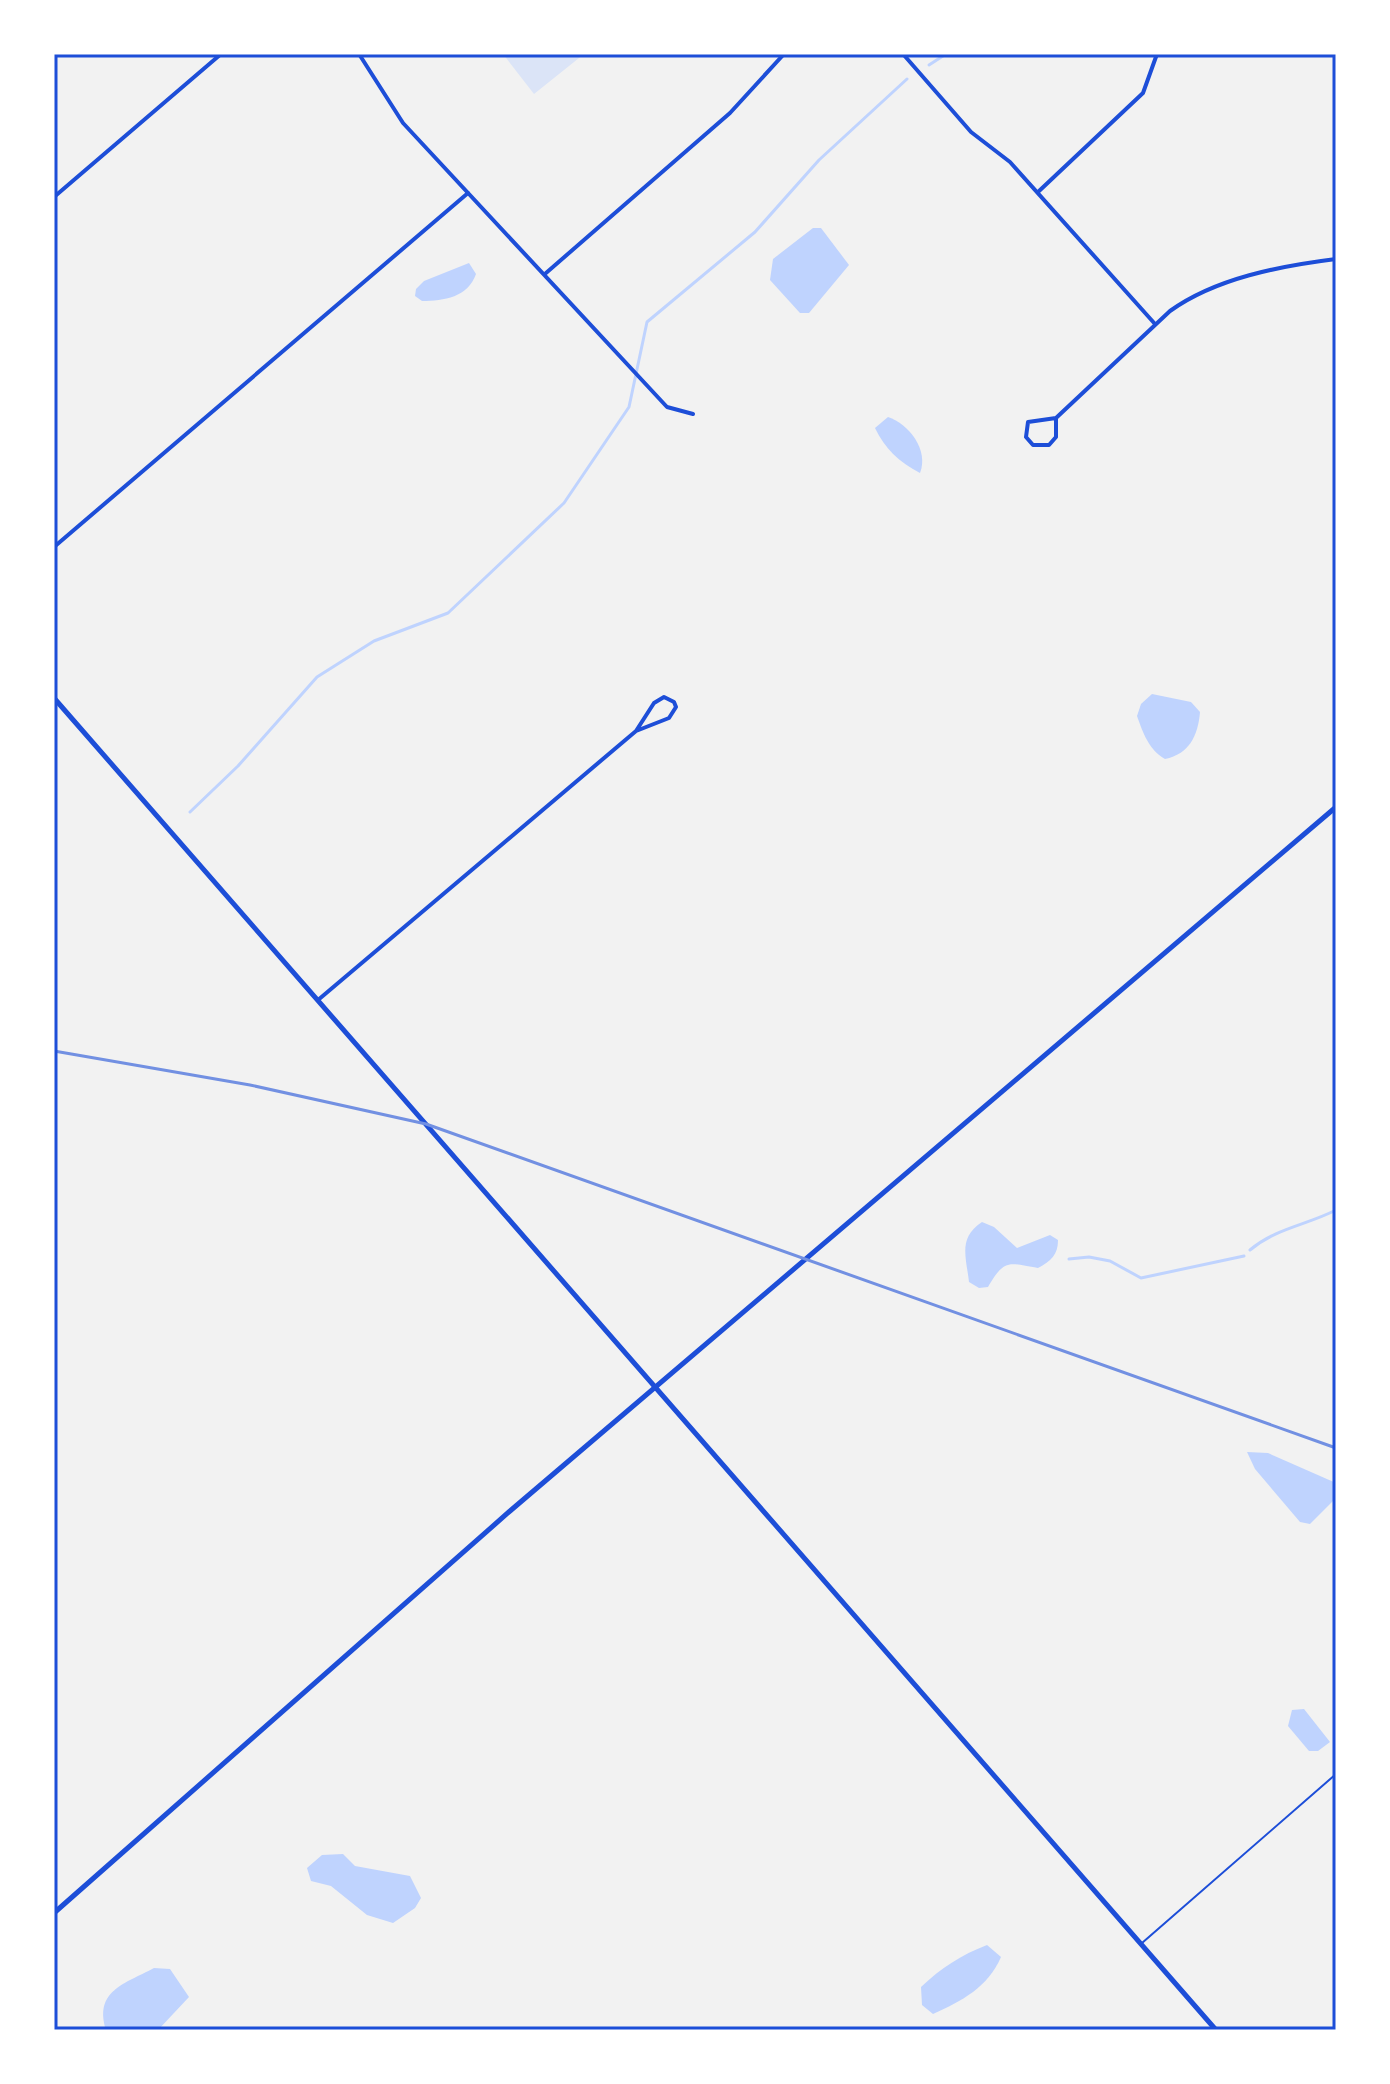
<svg xmlns="http://www.w3.org/2000/svg" width="1390" height="2084" font-family="Lato,sans-serif">
<style>
.green{fill:#dbe4f7}
.water{fill:#bfd3fe}
.lines{fill:none;stroke-linecap:round;stroke-linejoin:round}
.stream{stroke:#bfd3fe;stroke-width:3}
.service{stroke:#1d4ed8;stroke-width:2}
.minor{stroke:#1d4ed8;stroke-width:4}
.tertiary{stroke:#1d4ed8;stroke-width:5}
.rail{stroke:#7290e2;stroke-width:3}
.neatline{fill:none;stroke:#1d4ed8;stroke-width:3}
</style>
<rect width="100%" height="100%" fill="#f2f2f2"/>
<path class="green" d="M503,54H584L534,94Z"/>
<g class="water">
<path d="M813,228H821L849,265L809,313H800L770,280L773,259Z"/>
<path d="M469,263L476,274C468,297 444,301 422,301L415,296L416,289L424,281Z"/>
<path d="M888,417C909,424 929,450 920,473C899,462 885,449 875,428Z"/>
<path d="M1152,694L1191,702L1200,712C1198,736 1189,754 1165,759C1149,750 1143,733 1137,716L1141,704Z"/>
<path d="M982,1222L994,1227L1017,1248L1050,1235L1058,1240C1058,1255 1051,1261 1038,1268C1008,1263 1005,1258 988,1287L979,1288L969,1282C966,1256 958,1238 982,1222Z"/>
<path d="M1247,1452L1268,1453L1336,1483V1498L1310,1524L1300,1522L1255,1469Z"/>
<path d="M1304,1709L1330,1742L1318,1751H1309L1288,1726L1292,1710Z"/>
<path d="M343,1854L355,1866L410,1876L421,1898L415,1908L393,1923L367,1915L331,1886L311,1881L307,1868L322,1855Z"/>
<path d="M987,1945L1001,1957C988,1987 962,2001 933,2014L922,2005L921,1987C941,1968 961,1955 987,1945Z"/>
<path d="M154,1968L170,1969L189,1997L158,2030H106C94,1991 124,1984 154,1968Z"/>
</g>
<g class="lines">
<g class="stream">
<path d="M929,65L946,54"/>
<path d="M190,812L238,766L317,677L374,641L448,613L564,503L629,407L647,322L755,232L819,160L907,79"/>
<path d="M1250,1250C1276,1228 1307,1225 1336,1210"/>
<path d="M1069,1259L1089,1257L1110,1261L1141,1278L1244,1256"/>
</g>
<path class="service" d="M1142,1943L1336,1774"/>
<g class="minor">
<path d="M359,54L403,123L667,407L693,414"/>
<path d="M903,54L971,132L1010,162L1155,324"/>
<path d="M1038,192L1143,93L1157,54"/>
<path d="M54,197L221,54"/>
<path d="M546,273L730,113L784,54"/>
<path d="M1056,418V437L1049,445H1033L1026,437L1028,422L1056,418L1170,311C1216,278 1280,266 1336,259"/>
<path d="M54,547L468,193"/>
<path d="M318,1000L636,731L654,703L664,697L674,702L676,707L669,718L636,731"/>
</g>
<g class="tertiary">
<path d="M54,698L1216,2030"/>
<path d="M54,1913L510,1511L1336,807"/>
</g>
<path class="rail" d="M54,1051L250,1085L426,1124L1336,1448"/>
</g>
<rect width="1390" height="2084" fill="none" stroke="#ffffff" stroke-width="112"/>
<rect x="56" y="56" width="1278" height="1972" class="neatline"/>
</svg>
